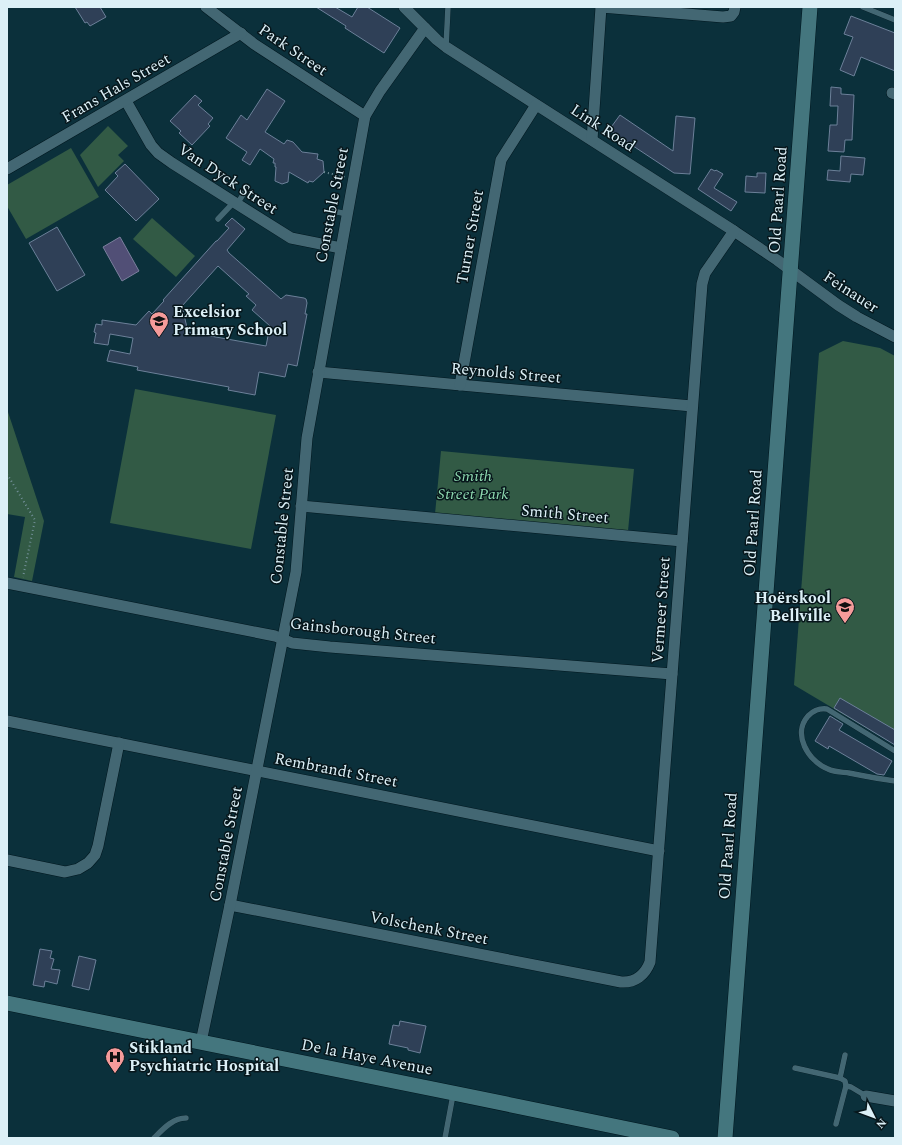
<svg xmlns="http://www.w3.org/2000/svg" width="902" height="1145" font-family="Spectral,serif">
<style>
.green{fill:#325a45}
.water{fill:#514f76;stroke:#7b7f9d}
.building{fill:#2f4057;stroke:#6c8099;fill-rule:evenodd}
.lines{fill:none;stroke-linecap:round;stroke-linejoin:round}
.lane-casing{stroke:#00171f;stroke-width:6}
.street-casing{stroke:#00171f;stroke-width:12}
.secondary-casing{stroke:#00171f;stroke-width:16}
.path{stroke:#739099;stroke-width:2;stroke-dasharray:1 3;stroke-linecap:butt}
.lane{stroke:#436773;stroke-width:5.5}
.street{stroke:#436773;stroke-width:11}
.secondary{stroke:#44767e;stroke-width:15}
.labels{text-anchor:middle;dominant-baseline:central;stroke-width:3;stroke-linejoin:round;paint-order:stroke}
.street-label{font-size:16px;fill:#dcf0f7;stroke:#07161b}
.poi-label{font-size:16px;font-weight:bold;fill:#dcf0f7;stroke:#07161b;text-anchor:start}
.park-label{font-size:16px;font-style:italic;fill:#8dd8af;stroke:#07161b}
</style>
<rect width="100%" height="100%" fill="#0b303b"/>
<g class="green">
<path d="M108,126L128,146L118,155L124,161L98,187L80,155Z"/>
<path d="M71,148L99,197L26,239L7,206V185Z"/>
<path d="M152,218L195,256L176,277L133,239Z"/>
<path d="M843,341L880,348L895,356V745L794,685L819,353Z"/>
<path d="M135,389L276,415L251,549L110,523Z"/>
<path d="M7,409L44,521L32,581L14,577L25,517L7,514Z"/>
<path d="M441,451L634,469L628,531L435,514Z"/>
</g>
<path class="water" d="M120,237L139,271L122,281L103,247Z"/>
<g class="building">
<path d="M75,7H100L106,17L90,26L87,22L85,23Z"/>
<path d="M316,7H335L352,17L358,7H367L400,28L384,53L345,28L346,26Z"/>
<path d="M851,16L895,33V71L861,57L854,76L840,70L853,37L844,34Z"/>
<path d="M831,87L841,88V94L854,95L852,140H845L844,152L828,151L830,125H837L838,106H830Z"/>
<path d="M267,89L285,101L265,132L284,144L287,140L293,142L302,152L318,154L317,159L323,161L324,172L313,182L309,181L308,183L289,172L288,182L282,184L275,181L276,167H275V163H273L274,159L260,149L250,165L242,160L247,152L226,138L241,115L247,120Z"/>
<path d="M195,95L202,101L198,105L213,118L208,124L210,126L192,145L179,133L181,131L170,121Z"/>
<path d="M620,115L673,151L676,116L695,118L690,174L674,173L609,130Z"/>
<path d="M841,156L865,158L863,175L851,174L850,182L827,180L828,170L840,171Z"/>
<path d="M125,164L159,199L136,221L105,190L118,176L115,173Z"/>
<path d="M711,169L715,171L716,170L723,174L714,188L737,202L731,211L698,189Z"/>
<path d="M757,173H766L765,193L745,192L746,176L757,177Z"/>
<path d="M232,218L245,229L227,250L229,253L281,299L286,295L304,298L306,299L307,303L305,314H307L297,366L288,364L285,377L259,372L255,395L228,390L229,387L137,370L138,367L107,361L110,350L130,354L133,338L110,334L108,345L94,343L96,333L94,332L96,324L102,325V320L136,325L149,311L152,314L164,301L163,300L216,241H217L229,228L225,225ZM218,266L249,294L246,296L256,305L252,310L270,326L266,346L188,332L182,306Z"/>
<path d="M57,227L85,275L57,291L29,243Z"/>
<path d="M840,698L895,730V745L834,708Z"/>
<path d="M830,716L843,724L839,730L892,761L884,775L877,774L829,746L828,749L815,741Z"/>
<path d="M40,949L52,951L50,958L54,959L51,969L60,970L57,984L45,981L44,987L33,985Z"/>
<path d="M79,956L96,960L89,990L72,986Z"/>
<path d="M400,1021L426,1026L420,1053L408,1050V1048L389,1044L393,1025L399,1026Z"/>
</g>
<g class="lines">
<g class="lane-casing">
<g id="lane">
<path d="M863,7L895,20"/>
<path d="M446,47L448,7"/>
<path d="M237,204L246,190"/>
<path d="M333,211L347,214"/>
<path d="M218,219L234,202"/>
<path d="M895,751L827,709C819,708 814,710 808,716C792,734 808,761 828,769C834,772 842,772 849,773C864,776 880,779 895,781"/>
<path d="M795,1068L840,1078L845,1055"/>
<path d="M846,1086L851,1087L866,1096"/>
<path d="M836,1124L846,1086L845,1081L840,1078"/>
<path d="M154,1138C163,1129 173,1118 186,1118"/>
<path d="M445,1138L453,1095"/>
</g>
</g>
<g class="street-casing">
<g id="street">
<path d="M206,7L254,44L365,116"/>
<path d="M404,7L437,40L446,47L734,231L777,260L838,305L857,317L895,337"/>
<path d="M601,7L723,17L731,16L734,12L735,7"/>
<path d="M892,93L895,94"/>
<path d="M126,101L151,145L158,153L172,163L291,238L341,248"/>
<path d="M592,140L601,7"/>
<path d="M7,169L241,33"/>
<path d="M318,372L692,406"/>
<path d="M460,385L501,160L536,105"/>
<path d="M301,506L682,541"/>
<path d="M7,583L275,636L292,643L330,647L672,674"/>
<path d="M7,721L659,851"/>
<path d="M7,860L65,872L78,869L88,863L95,855L98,846L119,743"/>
<path d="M230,905L621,982C635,983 645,975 650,962L702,284L705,273L734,231"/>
<path d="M201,1042L230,905L296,572L307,438L365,116L380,91L425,28"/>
<path d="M866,1096L895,1101"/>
</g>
</g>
<g class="secondary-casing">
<g id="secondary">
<path d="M7,1003L453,1093L672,1138"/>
<path d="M725,1138L810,7"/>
</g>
</g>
<g class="path">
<path d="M324,172L345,177"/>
<path d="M7,474L35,520L23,577"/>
</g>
<use href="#lane" class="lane"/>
<use href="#street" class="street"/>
<use href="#secondary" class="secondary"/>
</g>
<defs>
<g id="school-pin" transform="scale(1)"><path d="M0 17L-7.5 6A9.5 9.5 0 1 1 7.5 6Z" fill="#f59b9a" stroke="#07161b"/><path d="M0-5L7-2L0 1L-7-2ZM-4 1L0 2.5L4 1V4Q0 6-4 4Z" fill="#111"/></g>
<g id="hospital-pin" transform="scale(1)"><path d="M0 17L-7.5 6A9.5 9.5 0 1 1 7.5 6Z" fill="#f59b9a" stroke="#07161b"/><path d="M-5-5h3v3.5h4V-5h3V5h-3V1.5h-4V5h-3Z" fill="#111"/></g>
</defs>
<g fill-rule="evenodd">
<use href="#school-pin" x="159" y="321"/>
<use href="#school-pin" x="845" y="607"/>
<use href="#hospital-pin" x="115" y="1057"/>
</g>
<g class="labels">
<g class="street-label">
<text transform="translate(293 50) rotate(34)">Park Street</text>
<text transform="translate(116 88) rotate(-30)">Frans Hals Street</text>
<text transform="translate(603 128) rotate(33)">Link Road</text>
<text transform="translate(228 179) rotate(33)">Van Dyck Street</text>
<text transform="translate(778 200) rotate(-86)">Old Paarl Road</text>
<text transform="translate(332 205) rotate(-79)">Constable Street</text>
<text transform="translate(470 237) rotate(-80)">Turner Street</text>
<text transform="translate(851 292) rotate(33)">Feinauer</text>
<text transform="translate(506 373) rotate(5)">Reynolds Street</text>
<text transform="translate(565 514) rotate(5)">Smith Street</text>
<text transform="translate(753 523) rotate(-86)">Old Paarl Road</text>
<text transform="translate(282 526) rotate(-84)">Constable Street</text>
<text transform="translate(661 610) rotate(-86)">Vermeer Street</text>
<text transform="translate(363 631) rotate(6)">Gainsborough Street</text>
<text transform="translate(336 770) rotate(11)">Rembrandt Street</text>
<text transform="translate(226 844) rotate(-79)">Constable Street</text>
<text transform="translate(728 846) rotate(-86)">Old Paarl Road</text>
<text transform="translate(429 928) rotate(11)">Volschenk Street</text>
<text transform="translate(367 1057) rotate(11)">De la Haye Avenue</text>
</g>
<g class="poi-label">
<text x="173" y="312">Excelsior<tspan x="173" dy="18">Primary School</tspan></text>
<text x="831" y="598" text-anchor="end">Hoërskool<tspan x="831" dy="18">Bellville</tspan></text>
<text x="129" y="1048">Stikland<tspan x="129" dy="18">Psychiatric Hospital</tspan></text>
</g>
<g class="park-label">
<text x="473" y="476">Smith<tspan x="473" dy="18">Street Park</tspan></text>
</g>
</g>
<rect width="902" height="1145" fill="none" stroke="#dcf0f7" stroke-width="16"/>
<g transform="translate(874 1117) rotate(132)" stroke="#07161b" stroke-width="3" paint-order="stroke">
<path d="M0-3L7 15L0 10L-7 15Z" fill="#dcf0f7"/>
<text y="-6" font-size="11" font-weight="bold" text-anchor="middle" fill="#dcf0f7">N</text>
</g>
</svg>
